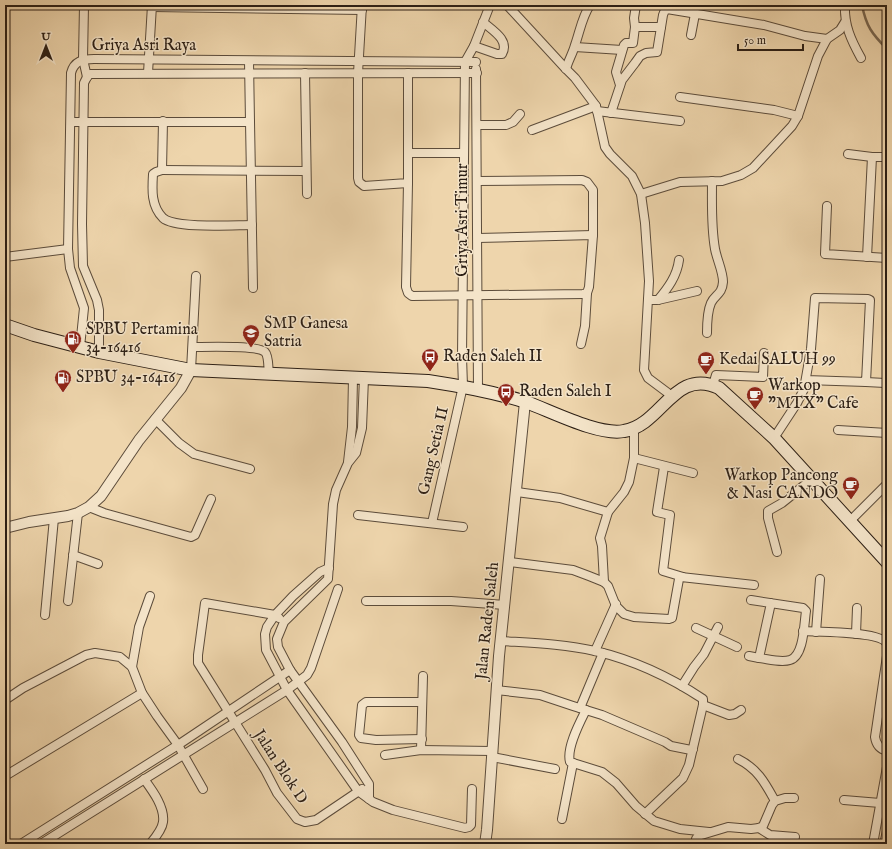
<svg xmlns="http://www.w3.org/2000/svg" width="892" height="849" font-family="'IM FELL English',serif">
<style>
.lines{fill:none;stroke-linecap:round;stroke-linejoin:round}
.stream{stroke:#796751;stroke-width:2.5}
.minor-casing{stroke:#5c4c3b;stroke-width:10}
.tertiary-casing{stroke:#5c4c3b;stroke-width:12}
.secondary-casing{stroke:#2c1f15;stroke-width:14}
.minor{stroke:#f4e4c9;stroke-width:8}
.tertiary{stroke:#f4e4c9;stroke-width:10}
.secondary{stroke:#f4e4c9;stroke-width:12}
.labels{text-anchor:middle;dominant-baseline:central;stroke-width:3;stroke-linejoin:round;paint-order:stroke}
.street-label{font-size:16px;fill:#2c1f15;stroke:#f4e4c9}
.poi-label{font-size:16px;fill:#2c1f15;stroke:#f4e4c9;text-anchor:start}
</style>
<rect width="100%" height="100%" fill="#eed5ac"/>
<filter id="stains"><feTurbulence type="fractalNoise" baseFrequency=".005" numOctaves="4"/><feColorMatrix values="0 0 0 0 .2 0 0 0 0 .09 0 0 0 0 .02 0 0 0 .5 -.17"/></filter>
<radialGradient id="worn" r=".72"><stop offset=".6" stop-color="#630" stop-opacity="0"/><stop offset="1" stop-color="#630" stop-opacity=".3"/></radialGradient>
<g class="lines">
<path class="stream" d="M862,5C866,26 872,34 887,49"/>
<g class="minor-casing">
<g id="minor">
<path d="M84,5L83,59L87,77"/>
<path d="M362,5L358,73V178L359,182L364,186L408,183V73"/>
<path d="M507,5L566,69L575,78L596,106L605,147L610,154L632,176L641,194L645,223L649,281L644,370L648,378L672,396"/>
<path d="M845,5C844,25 851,40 861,58"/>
<path d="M152,7L362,10"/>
<path d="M635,27L634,18L636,5"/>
<path d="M691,35L695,14"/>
<path d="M474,46L497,54H502C510,40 492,30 483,22"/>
<path d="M575,47L622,50"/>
<path d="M476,69L478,390"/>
<path d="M566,69C568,61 573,53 575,45C580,31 582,17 590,5"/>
<path d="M148,73L152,5"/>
<path d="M305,73L307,194"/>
<path d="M620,85L616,72L624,45L626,43H633L635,27H661"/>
<path d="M680,97L774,110L798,116"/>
<path d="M597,111L680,121"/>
<path d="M611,113L622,80L635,63L640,56L646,53L657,52L663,15L665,10L667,9L764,25L805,36L827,39"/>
<path d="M163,121L162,170L156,172L153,174C152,190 151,206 163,218C175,229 234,225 252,225"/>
<path d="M71,122H250L249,61"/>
<path d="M250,122L253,288"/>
<path d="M477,125H506L513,122L520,114"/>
<path d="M532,130L596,106"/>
<path d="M409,153H464"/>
<path d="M848,154L872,157"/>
<path d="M162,170L306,171"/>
<path d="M477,181L582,180L587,182L593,190V235"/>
<path d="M408,183L406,287L408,293L412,296L583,294L587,293L589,287L593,235L478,238"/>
<path d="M641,194L680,182L722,181L741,175L753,168L792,126L798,116L818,56L827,39L840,30L845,22"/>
<path d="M827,206L825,254L887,258"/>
<path d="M5,257L68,249"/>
<path d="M867,257L872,157H887"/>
<path d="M648,300H658L697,291"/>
<path d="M658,300C668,288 677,276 679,260"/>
<path d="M707,333C707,323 707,312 711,303C715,294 722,295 723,282C723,271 717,260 715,249C711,226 712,204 712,181"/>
<path d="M581,344L585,326L587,293"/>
<path d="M80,347L84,308L70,268L68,249L71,73C74,61 83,59 94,59L476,62"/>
<path d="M193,347C206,347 257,345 265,352C269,356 268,368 269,374"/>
<path d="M99,352V310L97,300L83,266L82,224L84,83L87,77L90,74L477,73"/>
<path d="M191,370L196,276"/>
<path d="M364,378L362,428L356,453L348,463L336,490L333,504L328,579L284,622L277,639L278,647L290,670L342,742L369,784V799"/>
<path d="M866,382L885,383"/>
<path d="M713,385L716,375L763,377L764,353"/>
<path d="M155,419L179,443L194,454L250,469"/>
<path d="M838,430L887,433"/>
<path d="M774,438L797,403L804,389L811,349L815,298L868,299L870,300L866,382L806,380"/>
<path d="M634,458L693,473"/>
<path d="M348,462L352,427L353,378"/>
<path d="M664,467L657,512L670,515L663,571L683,577"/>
<path d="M517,492L560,498L608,512"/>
<path d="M89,507L104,513L191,537L195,535L211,499"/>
<path d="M358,515L463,527"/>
<path d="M850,521L887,484"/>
<path d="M432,523L463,386L462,357L465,62L474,46L490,5"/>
<path d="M777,552L768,518V511L782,503L812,479"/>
<path d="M73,555L98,564"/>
<path d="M510,562L573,570L589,576L604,582L608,586L616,606L624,614L634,617L669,619L672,618L679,579L681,577L754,585"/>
<path d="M329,568L320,572L293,596L275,615L267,627L265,634L266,650L287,690L358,791L373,802L393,810L465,828L469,827L471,825L472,789"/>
<path d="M604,582L602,546L600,538L608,512L624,492L629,482L634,458V429"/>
<path d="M751,600L803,608L806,611C804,624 804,656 790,660C781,663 768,659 759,658L771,603"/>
<path d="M68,601L78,513"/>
<path d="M366,601H451L505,605"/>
<path d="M45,615L54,518"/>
<path d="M279,618L275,615L205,603L198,655V663L265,770L277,793L297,819L305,822L316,820L362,789"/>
<path d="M696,628L737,647"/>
<path d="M803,631C818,632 882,631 887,644"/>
<path d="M816,632L820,579"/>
<path d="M856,634L857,608"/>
<path d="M501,641C532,643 564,644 595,651C633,660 670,677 703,699V705L689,765L683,778L645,814"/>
<path d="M595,651L616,604"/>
<path d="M749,656L759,658"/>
<path d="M887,656L875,737C876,744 879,749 887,751"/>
<path d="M132,667L139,627L150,596"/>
<path d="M682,686L694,667L704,654L718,627"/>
<path d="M496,690L540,695L573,706L602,715L665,742L671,746L691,750L693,749"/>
<path d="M5,700L23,688L86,655L95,653L120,657L132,667L142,693L157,716L178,745L203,789"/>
<path d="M422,702H366L362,705L359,735L361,738L376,740L422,739"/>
<path d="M703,705L729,715L735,714L741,710"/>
<path d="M580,708L603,653"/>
<path d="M586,710C580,722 566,748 570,762L602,772L616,783L636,806L654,821L680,829L709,832"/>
<path d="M421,750L423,676"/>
<path d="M385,755L421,750L492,751"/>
<path d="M492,757L555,769"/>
<path d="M738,759C758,769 765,783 775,801"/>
<path d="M5,776L142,693"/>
<path d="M144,779C152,790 165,807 163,822C162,830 155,838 150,844"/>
<path d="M844,800L880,803"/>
<path d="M562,819L573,763"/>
<path d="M759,828L770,835L795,837"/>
<path d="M21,844L178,745L290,670"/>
<path d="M41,844L287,690L307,675L311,668L338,589"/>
<path d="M695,844L696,839L698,836L728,827L751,829L759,828L763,826L772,805L775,801L785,798H794"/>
<path d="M873,844L887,767"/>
<path d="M884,844L887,831"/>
</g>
</g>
<g class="tertiary-casing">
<g id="tertiary">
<path d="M5,528L29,522L68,516L78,513L89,507L101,496L139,440L181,388L191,370"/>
<path d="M485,844L487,830L499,656L525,402"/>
</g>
</g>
<g class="secondary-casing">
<path id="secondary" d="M5,325L34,335L99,352L191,370L428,381C461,386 494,392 526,402C551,411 599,436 624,431C662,425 674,367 719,388L774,438L887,562"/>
</g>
<use href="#minor" class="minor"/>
<use href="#tertiary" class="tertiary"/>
<use href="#secondary" class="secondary"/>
</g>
<defs>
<g id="school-pin" transform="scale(0.9)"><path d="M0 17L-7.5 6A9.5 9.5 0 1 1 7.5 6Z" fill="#8f2418" stroke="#f4e4c9"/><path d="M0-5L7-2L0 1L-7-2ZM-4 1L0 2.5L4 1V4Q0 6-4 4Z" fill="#fff"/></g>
<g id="fuel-pin" transform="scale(0.9)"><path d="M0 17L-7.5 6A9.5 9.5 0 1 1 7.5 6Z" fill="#8f2418" stroke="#f4e4c9"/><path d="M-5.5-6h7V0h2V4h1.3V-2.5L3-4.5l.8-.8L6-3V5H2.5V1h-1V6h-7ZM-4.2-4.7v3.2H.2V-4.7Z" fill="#fff"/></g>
<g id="bus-pin" transform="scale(0.9)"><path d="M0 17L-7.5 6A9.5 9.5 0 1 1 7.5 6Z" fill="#8f2418" stroke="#f4e4c9"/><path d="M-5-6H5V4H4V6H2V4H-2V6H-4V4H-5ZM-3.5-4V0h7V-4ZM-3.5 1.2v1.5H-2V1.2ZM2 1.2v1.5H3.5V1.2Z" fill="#fff"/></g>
<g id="cafe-pin" transform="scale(0.9)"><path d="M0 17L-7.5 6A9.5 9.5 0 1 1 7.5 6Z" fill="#8f2418" stroke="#f4e4c9"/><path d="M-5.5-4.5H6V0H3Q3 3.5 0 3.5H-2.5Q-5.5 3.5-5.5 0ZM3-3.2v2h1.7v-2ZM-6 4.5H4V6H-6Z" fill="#fff"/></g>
</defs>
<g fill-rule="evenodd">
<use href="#school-pin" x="251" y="333"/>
<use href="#fuel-pin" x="73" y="339"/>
<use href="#bus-pin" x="430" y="357"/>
<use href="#cafe-pin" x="706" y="360"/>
<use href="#fuel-pin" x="63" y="378"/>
<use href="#bus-pin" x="506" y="392"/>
<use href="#cafe-pin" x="755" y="395"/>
<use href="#cafe-pin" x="851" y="485"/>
</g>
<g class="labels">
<g class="street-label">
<text x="144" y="46">Griya Asri Raya</text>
<text transform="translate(463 220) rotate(-90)">Griya Asri Timur</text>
<text transform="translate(434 451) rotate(-77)">Gang Setia II</text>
<text transform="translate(488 621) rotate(-84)">Jalan Raden Saleh</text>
<text transform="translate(280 767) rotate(57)">Jalan Blok D</text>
</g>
<g class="poi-label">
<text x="264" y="324">SMP Ganesa<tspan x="264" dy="18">Satria</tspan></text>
<text x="86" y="330">SPBU Pertamina<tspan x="86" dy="18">34-16416</tspan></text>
<text x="443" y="357">Raden Saleh II</text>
<text x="719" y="360">Kedai SALUH 99</text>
<text x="76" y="378">SPBU 34-16416</text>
<text x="768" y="386">Warkop<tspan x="768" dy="18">"MTX" Cafe</tspan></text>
<text x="519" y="392">Raden Saleh I</text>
<text x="838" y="476" text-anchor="end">Warkop Pancong<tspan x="838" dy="18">&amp; Nasi CANDO</tspan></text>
</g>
</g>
<rect width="892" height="849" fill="none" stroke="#eed5ac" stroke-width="20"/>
<rect x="6" y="6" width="880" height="837" fill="none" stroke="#2c1f15" stroke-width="2"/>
<rect x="10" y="10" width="872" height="829" fill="none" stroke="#2c1f15"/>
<g transform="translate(46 46)" stroke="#f4e4c9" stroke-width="3" paint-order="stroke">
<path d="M0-3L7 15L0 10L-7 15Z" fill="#2c1f15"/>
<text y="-6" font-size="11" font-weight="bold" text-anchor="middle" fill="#2c1f15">U</text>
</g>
<path d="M738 44v6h65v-6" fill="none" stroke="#2c1f15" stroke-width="2"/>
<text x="744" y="44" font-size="12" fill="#2c1f15" stroke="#f4e4c9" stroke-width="3" paint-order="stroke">50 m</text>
<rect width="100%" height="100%" filter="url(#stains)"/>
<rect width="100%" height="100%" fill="url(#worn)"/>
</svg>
